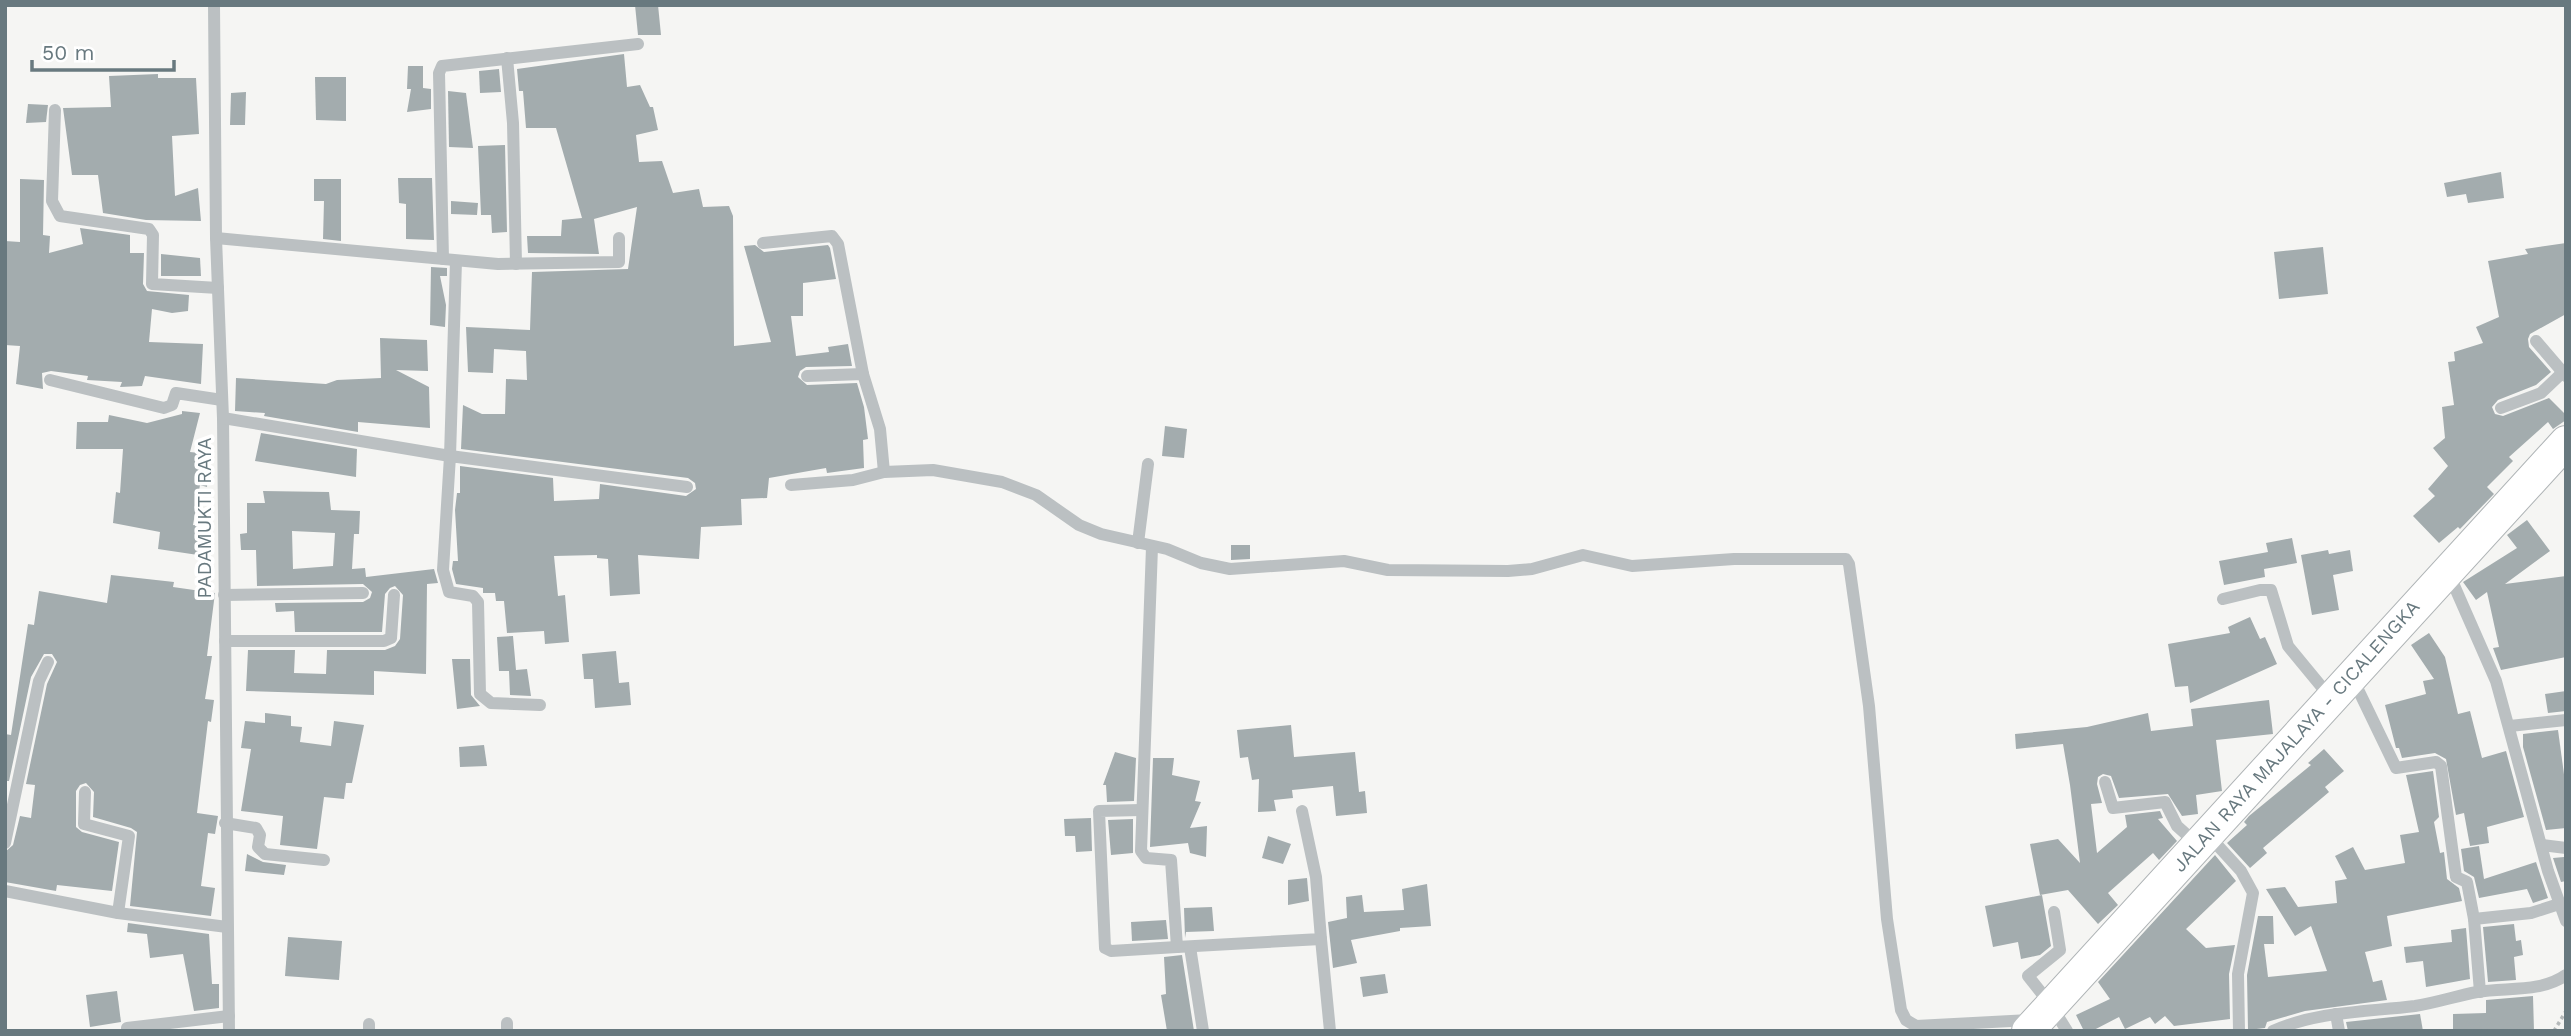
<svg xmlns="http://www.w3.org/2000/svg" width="2571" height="1036" font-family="'Work Sans',sans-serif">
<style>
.building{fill:#a3acae;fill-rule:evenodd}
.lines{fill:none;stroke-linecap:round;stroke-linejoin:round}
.major-casing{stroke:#afb4b6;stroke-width:34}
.path{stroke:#b5b9ba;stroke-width:3.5;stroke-dasharray:3.5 3.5;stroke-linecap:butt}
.minor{stroke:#bbc0c2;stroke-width:12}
.major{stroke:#fff;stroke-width:32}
.labels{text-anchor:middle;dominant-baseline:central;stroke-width:7;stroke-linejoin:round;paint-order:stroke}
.street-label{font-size:19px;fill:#68797f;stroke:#fff}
</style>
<rect width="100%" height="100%" fill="#f5f5f3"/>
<g class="building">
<path d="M635,5H658L661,35H638Z"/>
<path d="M624,54L627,87L640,85L650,107H653L658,130L636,135L639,162L662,161L673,193L699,189L703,207L729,206L733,216L734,346L771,342L744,246L755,245L764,252L828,245L830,248L836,279L803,283V316H791L796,356L829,352L828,347L848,344L852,366L806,367L800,371L798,377L807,385L857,383L864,407L868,439L863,440L864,468L827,473L826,468L769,478L767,498L741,499L742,525L701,527L699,559L638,555L640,594L610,596L608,559L597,558V555L554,556L558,596L565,595L569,642L545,644L544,631L507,633L504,601H496L495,593H483V588L456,584L452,569L453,561H458L455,510L457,493H460V466L553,478L554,501L599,499L600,484L686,496L696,489L695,483L688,478L461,449L463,405L482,414H505L506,379L527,380L526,351L494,349L493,373L468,372L466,327L530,330L532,272L628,269L637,207L594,219L599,254L528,253L527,236H561L562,220L582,218L556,128H526L523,91H519L517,69Z"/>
<path d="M408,66H423V88L431,89V109L407,112L411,89H407Z"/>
<path d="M499,69L501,92L480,93L479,71Z"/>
<path d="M158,74V78H196L199,134L172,136L175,196L198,188L201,221L146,220L103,213L98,175H72L63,108L111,107L109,76Z"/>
<path d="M315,77H346V121L316,120Z"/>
<path d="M448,91L466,93L473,148L449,147Z"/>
<path d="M246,92L245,125H230L231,93Z"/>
<path d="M28,104L48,105L46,122L26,123Z"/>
<path d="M505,145L507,232L492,233L491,215H481L478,146Z"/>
<path d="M2501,172L2504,198L2468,203L2466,194L2447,197L2444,183Z"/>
<path d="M398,178H432L434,240L406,239V204L399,203Z"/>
<path d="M20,179L44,180L43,235L50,236L49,253L83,244L80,228L130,235V253H144L143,284L147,291L189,295L188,311L172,313L152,309L149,342L203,344L201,384L145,376L142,386L120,387L122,382L87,380L88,376L51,371L42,373L43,389L16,384L20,346L5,345V241L20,242Z"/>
<path d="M314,179H341V241L323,239L324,201H314Z"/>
<path d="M451,201L478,203L477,215L451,214Z"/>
<path d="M2566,243V314L2530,334L2528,339L2529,347L2551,372L2536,385L2498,400L2492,407L2495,414L2503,416L2549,398L2566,415V420L2553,429L2548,422L2509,457L2513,461L2487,487L2494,494L2460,529L2458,527L2439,543L2413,516L2435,496L2428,489L2448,466L2433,448L2445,438L2442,407L2454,405L2448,362L2455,361L2454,352L2483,343L2476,327L2499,317L2488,261L2528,254L2525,249Z"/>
<path d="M2323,247L2328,294L2279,299L2274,252Z"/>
<path d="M161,254L200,258L201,276H161Z"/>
<path d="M431,267L447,268V276H440L446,305L445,327L430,325Z"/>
<path d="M380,338L427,340L428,371L396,370L429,387L430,428L358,422V432L264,416L265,413L235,411L236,378L326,384L337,380L381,378Z"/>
<path d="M182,411L200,413L190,452L209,454L207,487L200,485L193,525L202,526L198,555L158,549L160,532L113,523L116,492L120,493L123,449H76L77,422H108L109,415L147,423L182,414Z"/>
<path d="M1165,426L1187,429L1184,458L1162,456Z"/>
<path d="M261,433L357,449L356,477L255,461Z"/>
<path d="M263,491L329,492L331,510L360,511L359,534H354L352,569L365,568L366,577L434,569L438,583L427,584L426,674L374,671V695L246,691L248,650H295L294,673L326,674L327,650H385L395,646L400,639L403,595L395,586L390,588L385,594L382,632H295L294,611L276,612L275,603L363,602L370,598L372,592L363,584L257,586L256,550H241L240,534L247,533V503H265ZM292,531L335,533L333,566L293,569Z"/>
<path d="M2527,520L2550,551L2505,584L2566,576V657L2501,670L2493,648L2499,647L2487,592L2476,600L2463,582L2517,548L2507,535Z"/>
<path d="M2292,538L2297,563L2264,569L2265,577L2224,585L2219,561L2268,552L2266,543Z"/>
<path d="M1231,545H1250V559L1231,560Z"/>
<path d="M2328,550L2329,554L2350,550L2353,571L2333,575L2339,610L2312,615L2301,555Z"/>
<path d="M111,575L174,582L173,587L215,593L207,656H212L205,699L214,700L211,722L208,721L197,813L218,816L215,834L208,833L201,886L215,888L211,916L130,906L137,832L131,828L93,817L94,792L86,783L80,785L76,791V827L82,832L119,842L112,891L57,885L56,891L5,882V852L13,845L20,816L31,818L35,785L26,784L47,684L57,662L52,654H44L31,677L9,781H5V734L11,735L28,624L34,625L39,591L107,603Z"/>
<path d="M2250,617L2260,639L2265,637L2277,664L2190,703L2188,686L2175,687L2168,644L2230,633L2228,627Z"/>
<path d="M2429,633L2445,657L2458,714L2470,711L2482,758L2506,751L2524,817L2487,827L2489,843L2470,846L2464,813L2456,815L2446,759L2435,753L2402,758L2399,748H2396L2385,705L2426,694L2423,681L2434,679L2411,645Z"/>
<path d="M513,636L516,670L527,669L531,696L510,695L509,671H499L497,637Z"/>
<path d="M616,651L619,683L629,682L631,705L595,708L593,679H584L582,654Z"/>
<path d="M452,659H470L471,695L480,706L457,709Z"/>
<path d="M2566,691V711L2548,713L2545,694Z"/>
<path d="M2269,700L2273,734L2216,740L2222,791L2196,795L2198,814L2182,816L2168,794L2119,798L2111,776L2103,774L2098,777L2097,784L2102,803L2091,804L2097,853L2127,827L2125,815L2160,811L2163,818L2158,819L2177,841L2159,860L2153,853L2108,893L2118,905L2098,924L2068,890L2040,895L2030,844L2058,839L2080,863L2070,785L2063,744L2016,749L2015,734L2087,727L2148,713L2151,731L2193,726L2191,709Z"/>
<path d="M265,713L291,716V726L302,727L300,742L331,746L334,721L364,725L352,783H346L344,799L324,797L317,849L280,845L283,816L241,811L251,749L241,748L245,721L265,723Z"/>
<path d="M1291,725L1294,757L1355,752L1359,792L1365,791L1367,813L1336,816L1333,786L1292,790L1293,798L1274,800L1276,811L1258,812L1259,779L1252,780L1248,757L1240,758L1237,730Z"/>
<path d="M2558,730L2566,789V828L2546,830L2523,747V734Z"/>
<path d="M484,745L487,766L460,767L459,747Z"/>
<path d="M2324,749L2344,771L2325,787L2329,792L2263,848L2267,853L2250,868L2227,843L2247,825L2244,822L2249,816L2311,765L2308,763Z"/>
<path d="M1115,752L1136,758L1134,801L1107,802L1106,785H1103Z"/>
<path d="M1153,758H1174L1172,775L1200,781L1195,801L1201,802L1190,828L1207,826L1206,857L1190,853L1188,843L1150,847Z"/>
<path d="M2433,771L2439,817L2434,822L2440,853L2444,852L2447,879L2459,888L2462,901L2387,916L2392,946L2365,952L2373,982L2382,980L2387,1000L2305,1011L2267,1022L2265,1028L2248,1030L2247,975L2258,916H2273L2274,944H2264L2268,977L2327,971L2311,926L2295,936L2266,889L2285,887L2298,907L2337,903L2335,881L2347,879L2335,856L2353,847L2365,870L2405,863L2400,835L2419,832L2406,775Z"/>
<path d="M1091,818L1092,851L1076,852L1075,836H1065L1064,819Z"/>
<path d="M1133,819V853L1111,855L1108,820Z"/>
<path d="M1268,836L1291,844L1283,864L1262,858Z"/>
<path d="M2479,846L2484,879L2536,862L2548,898L2533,903L2527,889L2479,898L2474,877L2464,871L2461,849Z"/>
<path d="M247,854L263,862L286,865L284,875L245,871Z"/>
<path d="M2215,855L2236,881L2186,929L2206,948L2235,945L2229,974L2230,1019L2174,1026L2165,1016L2155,1024L2150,1017L2125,1029L2119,1017L2092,1031H2084L2076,1015L2110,999L2098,982Z"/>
<path d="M2564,857L2566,881L2561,882L2553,858Z"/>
<path d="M1307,878L1309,901L1288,905V880Z"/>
<path d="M1427,884L1431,926L1400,928V931L1351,940L1357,963L1333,968L1328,922L1347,918L1346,897L1362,895L1364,912L1404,910L1402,889Z"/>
<path d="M2042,895L2051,946L2040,955L2021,959L2018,942L1993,947L1985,906Z"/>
<path d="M1212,907L1214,931L1186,932L1185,938L1184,908Z"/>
<path d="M1166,920L1168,939L1132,941L1131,922Z"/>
<path d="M128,923L209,934L212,984H219V1008L194,1011L183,954L150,958L147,934L127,932Z"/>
<path d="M2514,924L2516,941L2521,940L2523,955L2514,957L2516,980L2488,982L2483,927Z"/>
<path d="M2466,928L2470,979L2426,987L2423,961L2406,963L2404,947L2452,942L2451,930Z"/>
<path d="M288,937L342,941L339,980L285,976Z"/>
<path d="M1182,955L1194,1031H1167L1161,995L1166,994L1164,957Z"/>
<path d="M1385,974L1388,993L1363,997L1360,977Z"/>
<path d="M117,991L121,1022L90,1027L86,995Z"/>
<path d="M2533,996L2534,1031H2453V1014L2486,1013V1000Z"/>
<path d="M2420,1014L2423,1031H2348L2346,1022Z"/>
</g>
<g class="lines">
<g class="major-casing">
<path id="major" d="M2028,1031L2566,442"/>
</g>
<path class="path" d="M2554,1031L2566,1011"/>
<g class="minor">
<path d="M214,5L216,238L223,418L229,1031"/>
<path d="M507,58L513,123L516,264"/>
<path d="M55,110L52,201L60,216L149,229L153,235L152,284L218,288"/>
<path d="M216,238L498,264L619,262V238"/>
<path d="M763,243L832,236L838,244L863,374"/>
<path d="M443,259L439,73L442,66L638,44"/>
<path d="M2536,341L2566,376"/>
<path d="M807,376L863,374L880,429L884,472"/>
<path d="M50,380L164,408L172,405L176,393L222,400"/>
<path d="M2501,408L2541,393L2562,373"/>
<path d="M223,418L450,456L456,261"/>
<path d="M791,485L853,480L884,472L933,470L1002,482L1036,495L1079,525L1101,534L1167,549L1201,563L1230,569L1344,561L1388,570L1508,571L1532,569L1583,555L1632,566L1734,559H1846L1849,564L1869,706L1887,919L1901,1010L1906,1020L1916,1026L2030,1020"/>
<path d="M1138,543L1148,464"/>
<path d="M1152,547L1141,851L1146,858L1171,860L1177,947L1321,939L1316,877L1302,811"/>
<path d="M2449,574L2496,681L2548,871L2566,921"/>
<path d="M224,595L363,593"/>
<path d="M2223,599L2260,590H2271L2288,646L2330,697"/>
<path d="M225,641H384L391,638L394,595"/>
<path d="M2352,677L2396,768L2436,762L2441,766L2456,877L2467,882L2474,919"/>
<path d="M540,705L491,703L480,694L478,602L473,596L449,592L443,570L450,456L687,487"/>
<path d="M2510,726L2566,720"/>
<path d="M2105,782L2113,808L2165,802L2177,826L2197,844"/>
<path d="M85,792L84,824L129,836L118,913"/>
<path d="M1141,810L1099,811L1105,948L1111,951L1177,947"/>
<path d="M225,823L256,828L260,835L258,847L265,854L324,860"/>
<path d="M2209,836L2241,871L2253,893L2238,974L2239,1031"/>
<path d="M5,843L39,681L48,662"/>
<path d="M2542,845L2566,848"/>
<path d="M5,891L118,913L227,927"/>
<path d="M2054,912L2060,950L2028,976L2051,1005L2067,1031"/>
<path d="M1321,939L1330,1031"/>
<path d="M1190,947L1203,1031"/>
<path d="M2480,992L2474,919L2531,913L2559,904"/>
<path d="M2336,1014L2339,1031"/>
<path d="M369,1024V1031"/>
<path d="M127,1028L229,1016"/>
<path d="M507,1031V1023"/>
<path d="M2273,1031C2317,1011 2367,1012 2415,1006C2435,1003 2456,996 2477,992C2507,987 2540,993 2566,975"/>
</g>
<use href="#major" class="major"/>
</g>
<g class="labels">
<g class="street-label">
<text transform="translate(204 518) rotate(-90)">PADAMUKTI RAYA</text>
<text transform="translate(2296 736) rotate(-48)">JALAN RAYA MAJALAYA - CICALENGKA</text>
</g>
</g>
<rect width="2571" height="1036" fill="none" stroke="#68797f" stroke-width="14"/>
<path d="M32 60v10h142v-10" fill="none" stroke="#68797f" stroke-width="3.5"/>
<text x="42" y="60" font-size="21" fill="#68797f" stroke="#ffffff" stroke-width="5" paint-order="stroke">50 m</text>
</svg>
